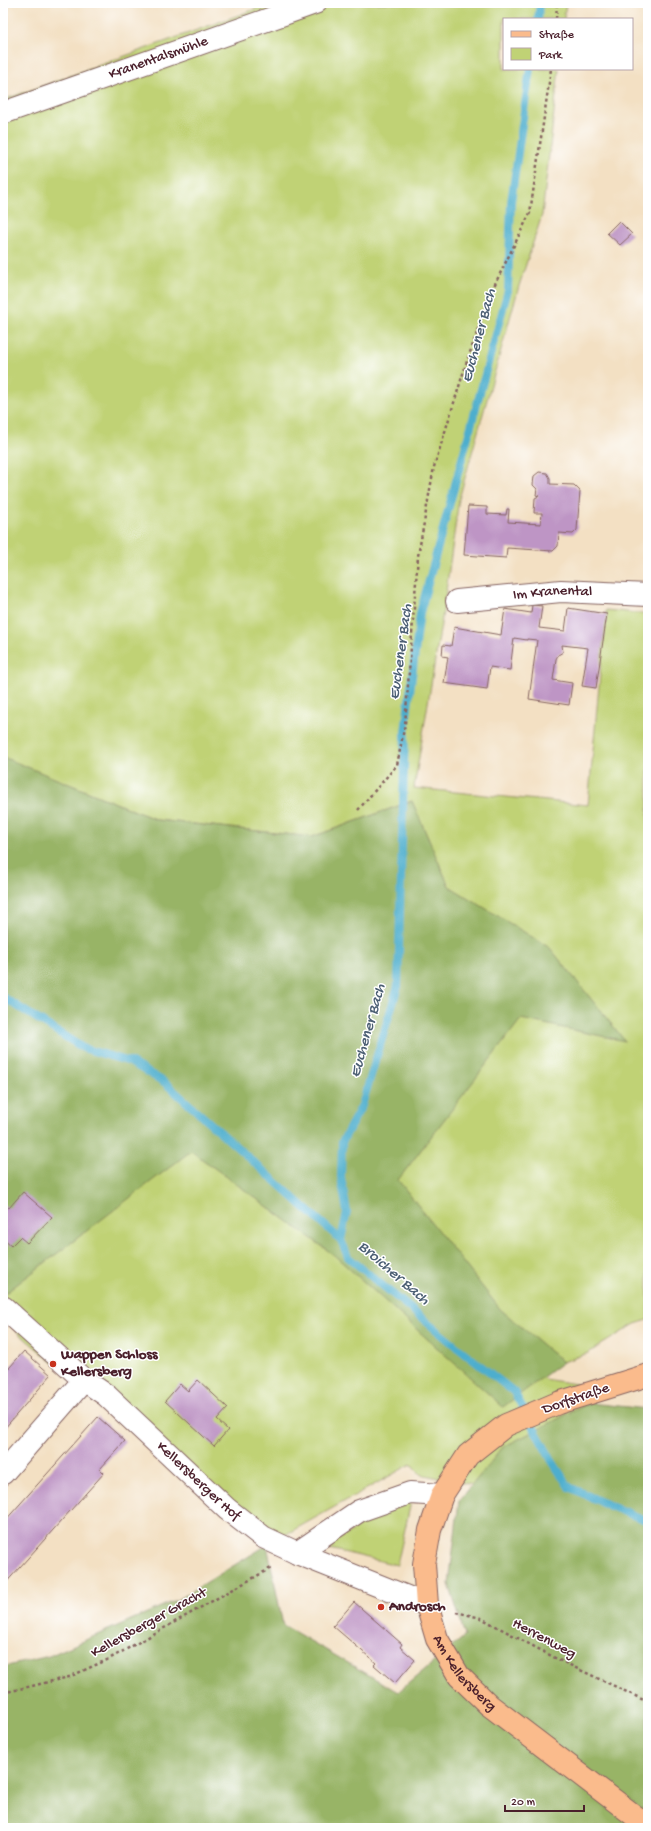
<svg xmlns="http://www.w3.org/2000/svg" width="651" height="1831" font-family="'Gochi Hand',sans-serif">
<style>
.green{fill:#c0d275;stroke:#857850;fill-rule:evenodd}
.forest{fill:#98b466;stroke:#716a48}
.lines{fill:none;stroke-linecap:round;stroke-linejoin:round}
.stream{stroke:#4eaecd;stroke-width:8}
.building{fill:#be95c5}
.minor-casing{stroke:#856360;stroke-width:24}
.major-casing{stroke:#856360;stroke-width:24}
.path{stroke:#856360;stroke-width:2.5;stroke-dasharray:3 3;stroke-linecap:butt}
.minor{stroke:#fff;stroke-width:22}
.major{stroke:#fabb8c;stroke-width:22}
.poi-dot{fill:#c8321e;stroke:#fff;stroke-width:1.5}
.labels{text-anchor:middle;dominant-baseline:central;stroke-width:3;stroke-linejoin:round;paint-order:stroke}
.street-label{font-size:15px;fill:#4a1f2b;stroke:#fff}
.poi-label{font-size:15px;font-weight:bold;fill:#4a1f2b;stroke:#fff;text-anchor:start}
.water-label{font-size:16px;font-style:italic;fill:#4c5f74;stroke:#fff}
</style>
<rect width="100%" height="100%" fill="#fff"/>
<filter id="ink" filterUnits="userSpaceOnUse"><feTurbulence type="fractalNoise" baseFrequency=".025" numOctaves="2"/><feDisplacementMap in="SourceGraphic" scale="8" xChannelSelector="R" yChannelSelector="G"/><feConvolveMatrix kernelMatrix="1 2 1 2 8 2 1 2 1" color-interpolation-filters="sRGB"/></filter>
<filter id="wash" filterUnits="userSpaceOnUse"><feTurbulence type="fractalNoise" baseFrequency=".012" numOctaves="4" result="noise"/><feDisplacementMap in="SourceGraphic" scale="16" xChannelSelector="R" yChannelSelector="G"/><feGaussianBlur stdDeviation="0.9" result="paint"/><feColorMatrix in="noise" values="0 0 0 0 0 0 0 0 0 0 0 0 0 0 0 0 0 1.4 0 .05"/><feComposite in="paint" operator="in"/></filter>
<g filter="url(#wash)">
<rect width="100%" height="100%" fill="#f3e0c3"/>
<g class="green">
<path d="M272,3H566L564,19H504V69H559L542,215L519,286L459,499L443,612L414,788L588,805L606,610L648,614V1320L635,1324L588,1353L563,1362L551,1352L523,1361L544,1379L576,1384L591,1407L477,1486L420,1474L411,1464L267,1545L3,1320V100ZM71,785L157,820L312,837L412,801L335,872L107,853Z"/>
<path d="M411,1502L397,1565L326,1548C353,1528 380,1513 411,1502Z"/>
</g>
<g class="forest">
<path d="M3,757L157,820L312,837L412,801L449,886L550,948L625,1041L521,1019L398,1180L500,1309L563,1362L503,1407L334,1255L191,1151L3,1295Z"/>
<path d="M589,1403L648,1409V1828H3V1667L49,1656L181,1598L267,1545L283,1625L398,1692L465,1636L449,1584L459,1501L503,1447Z"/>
</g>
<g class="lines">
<g class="stream">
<path d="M538,19L540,3"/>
<path d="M3,997L83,1048L130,1062L164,1082L341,1240L348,1257L458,1348L514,1392L552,1461L569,1487L610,1506L648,1521"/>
<path d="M341,1240L347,1212L341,1177L342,1142L362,1105L398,986L405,732L420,613L508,290L511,202L530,69"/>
</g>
</g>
<g id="blocks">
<g class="building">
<path d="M619,221L632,234L620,245L607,233Z"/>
<path d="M539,472L547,473L550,478V484L574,485L580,491L577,530L573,534L559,533L558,546L553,551L507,548L506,558L464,555L468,506L487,507V514L506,515L507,509H509L508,522L541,524L542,513H534L535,498L539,496L536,495L537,489L533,485L534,476Z"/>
<path d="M532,605L542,606L539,628L565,631L568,608L607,614L596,688L582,686L588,648L562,645L563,652L558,655L556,659L553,680L572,683L569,705L529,699L537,640L527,639V640L514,638L510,670L490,667L487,689L444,683L448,657L442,656L443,645L451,646L454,627L501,635L505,609L531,613Z"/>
<path d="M23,1192L52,1217L27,1243L20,1237L11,1246L3,1239V1204L9,1208Z"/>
<path d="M24,1351L51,1375L3,1430V1375Z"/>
<path d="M198,1380L228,1408L217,1420L228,1430L214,1446L165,1401L180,1384L188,1391Z"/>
<path d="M98,1417L125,1441L100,1469L104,1473L3,1586V1523Z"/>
<path d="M354,1602L402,1644L400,1647L415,1660L395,1683L374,1665L376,1663L333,1626Z"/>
</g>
</g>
</g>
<g filter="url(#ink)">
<use href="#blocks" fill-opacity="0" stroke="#856360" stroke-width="1"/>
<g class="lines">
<g class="minor-casing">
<g id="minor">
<path id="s1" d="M3,113L315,3"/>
<path id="s2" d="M457,601L561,591L648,595"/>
<path id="s3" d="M3,1307L84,1380L106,1395L227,1509L263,1537L297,1553L427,1605"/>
<path d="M3,1473L84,1380"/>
<path d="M297,1553L359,1511L410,1493L442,1495"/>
</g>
</g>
<g class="major-casing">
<g id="major">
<path id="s4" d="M648,1375L558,1403L506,1425L468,1455L442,1495L430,1530L424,1564L427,1605L437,1639L459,1676L489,1705L648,1826"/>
</g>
</g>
<g class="path">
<path d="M556,19L557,3"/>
<path d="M358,810L397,765L405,724L418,556L434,467L467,361L492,290L530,213L551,69"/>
<path d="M456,1612L481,1618L557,1659L648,1702"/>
<path d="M3,1693L69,1677L109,1659L271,1568"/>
</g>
<use href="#minor" class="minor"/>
<use href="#major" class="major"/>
</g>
</g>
<g class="poi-dot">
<circle cx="53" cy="1364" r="4"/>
<circle cx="381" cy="1607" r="4"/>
</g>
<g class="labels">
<g class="street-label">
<text stroke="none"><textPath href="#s1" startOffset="165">Kranentalsmühle</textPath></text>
<text stroke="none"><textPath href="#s2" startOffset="96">Im Kranental</textPath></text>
<text transform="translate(576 1399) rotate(-19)">Dorfstraße</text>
<text stroke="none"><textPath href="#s3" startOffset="262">Kellersberger Hof</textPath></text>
<text transform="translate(149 1623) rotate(-29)">Kellersberger Gracht</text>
<text transform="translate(544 1639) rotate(28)">Herrenweg</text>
<text stroke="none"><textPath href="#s4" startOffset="439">Am Kellersberg</textPath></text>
</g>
<g class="poi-label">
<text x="61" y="1355">Wappen Schloss<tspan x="61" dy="17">Kellersberg</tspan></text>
<text x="389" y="1607">Androsch</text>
</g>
<g class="water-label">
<text transform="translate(480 336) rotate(-75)">Euchener Bach</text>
<text transform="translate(402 652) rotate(-82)">Euchener Bach</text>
<text transform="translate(369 1031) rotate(-74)">Euchener Bach</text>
<text transform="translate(393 1274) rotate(41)">Broicher Bach</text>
</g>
</g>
<rect width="651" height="1831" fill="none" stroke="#fff" stroke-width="16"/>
<rect x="503" y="18" width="130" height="52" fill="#ffffff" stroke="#b7a5aa"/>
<rect x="511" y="31" width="20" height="6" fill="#fabb8c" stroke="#b7a5aa"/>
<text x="539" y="38" font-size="12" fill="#4a1f2b">Straße</text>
<rect x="511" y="48" width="20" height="12" fill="#c0d275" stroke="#b7a5aa"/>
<text x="539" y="58" font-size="12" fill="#4a1f2b">Park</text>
<path d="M505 1805v6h79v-6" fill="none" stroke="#4a1f2b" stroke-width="2"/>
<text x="511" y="1805" font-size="12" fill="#4a1f2b" stroke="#ffffff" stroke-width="3" paint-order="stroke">20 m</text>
</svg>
